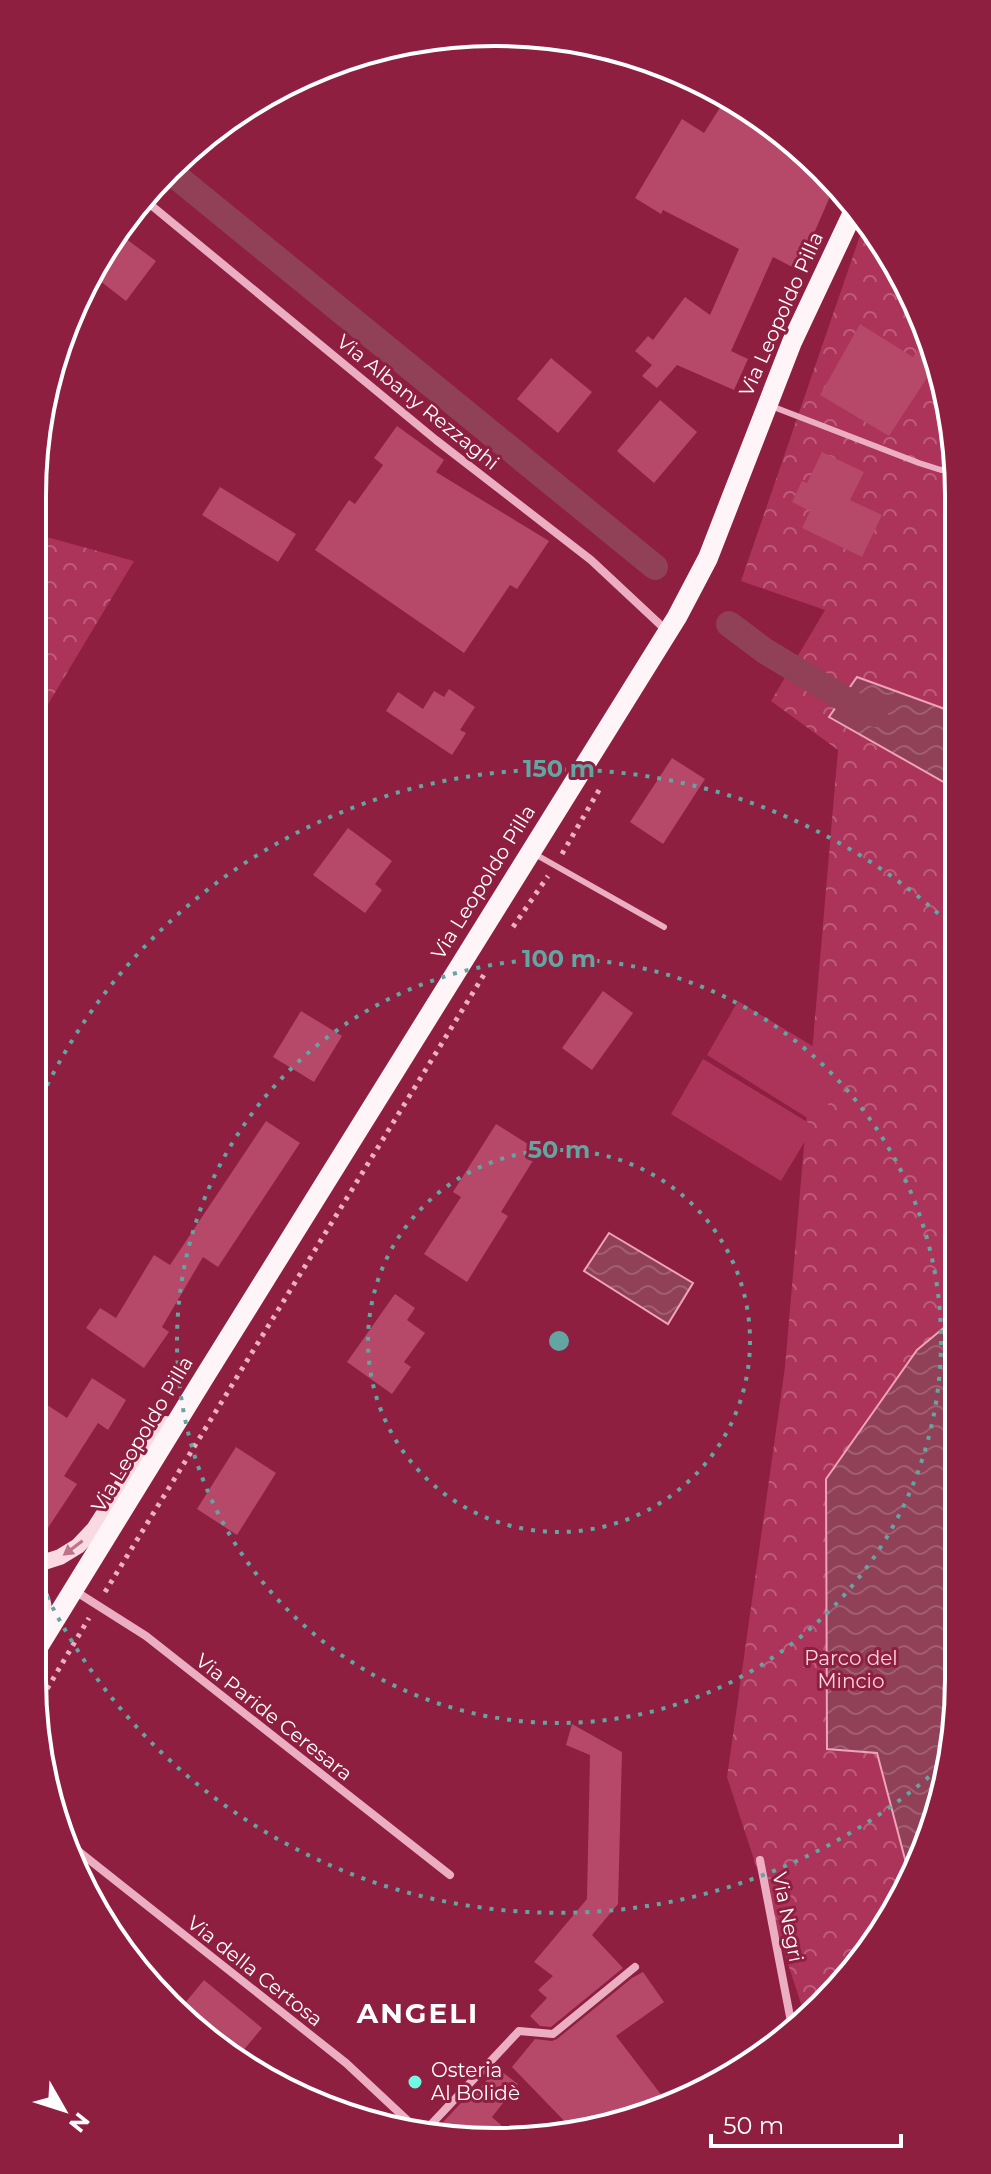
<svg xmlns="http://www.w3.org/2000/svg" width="991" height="2174" font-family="Montserrat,sans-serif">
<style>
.forest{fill:url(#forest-crowns)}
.pitch{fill:#ac335a}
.water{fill:url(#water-waves);stroke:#eea2bb;stroke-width:2}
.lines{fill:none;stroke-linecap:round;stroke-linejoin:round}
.canal{stroke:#904158;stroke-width:26}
.building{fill:#b6486a}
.path{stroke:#ecaec2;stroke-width:5;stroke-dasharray:4 6;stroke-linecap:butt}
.lane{stroke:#ecaec2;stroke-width:6}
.street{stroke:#ecaec2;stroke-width:8}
.secondary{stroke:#f9dae3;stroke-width:16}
.primary{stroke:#fff4f7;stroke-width:20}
.oneway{fill:#be738a}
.ring{fill:none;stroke:#63a6a1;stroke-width:4;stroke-dasharray:4 8}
.poi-dot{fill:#6efae5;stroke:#8e1f41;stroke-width:3}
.labels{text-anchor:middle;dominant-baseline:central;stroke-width:6;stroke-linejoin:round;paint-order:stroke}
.street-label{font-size:20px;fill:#fff;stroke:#8e1f41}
.park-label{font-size:20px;fill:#f9d4df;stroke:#8e1f41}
.poi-label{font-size:20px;fill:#fff;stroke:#8e1f41;text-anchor:start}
.district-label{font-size:28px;font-weight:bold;letter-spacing:2px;fill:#fff;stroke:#8e1f41}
.rim{fill:none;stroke:#fff;stroke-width:4}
.centre{fill:#63a6a1;stroke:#8e1f41;stroke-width:4}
.ring-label{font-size:24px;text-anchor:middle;font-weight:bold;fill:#63a6a1;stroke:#8e1f41;stroke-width:6;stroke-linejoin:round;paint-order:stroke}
</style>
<defs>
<pattern id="forest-crowns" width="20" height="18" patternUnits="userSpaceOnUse" patternTransform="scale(2)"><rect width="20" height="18" fill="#ac335a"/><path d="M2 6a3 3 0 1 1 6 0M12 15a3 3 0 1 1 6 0" fill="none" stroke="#bd5c7b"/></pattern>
<pattern id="water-waves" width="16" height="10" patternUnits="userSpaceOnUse" patternTransform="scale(2)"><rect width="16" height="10" fill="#904158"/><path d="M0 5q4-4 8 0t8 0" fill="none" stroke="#a15e71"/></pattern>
</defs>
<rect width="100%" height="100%" fill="#8e1f41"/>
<g class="forest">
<path d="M868,222L924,318L955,435L959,1679L924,1855L844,1984L805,2016L727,1777L785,1367L838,750L771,701L825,610L741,581L863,227Z"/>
<path d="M32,533L134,561L32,731Z"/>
</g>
<g class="pitch">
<path d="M738,1001L849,1068L817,1124L707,1055Z"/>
<path d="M703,1059L814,1126L781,1181L671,1114Z"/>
</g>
<g class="water">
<path d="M857,677L956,713V789L829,717Z"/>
<path d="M609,1233L693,1283L668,1324L584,1271Z"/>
<path d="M958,1316L959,1679L924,1855L910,1878L877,1753L827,1749L826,1479L917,1350Z"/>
</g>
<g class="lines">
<g class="canal">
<path d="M167,169L655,567"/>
<path d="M729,624L765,651L861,709L875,714"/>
</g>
</g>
<g class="building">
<path d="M726,98L777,128L835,185L798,270L773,257L731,351L748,359L734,390L677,365L657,388L642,376L652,365L635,351L648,336L653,340L685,297L710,315L739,249L663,210L661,214L635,198L682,119L704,133Z"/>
<path d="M122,236L156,261L126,301L95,277Z"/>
<path d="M860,324L913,357L928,333L936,364L889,436L820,395Z"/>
<path d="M551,358L592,392L558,433L517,399Z"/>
<path d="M660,400L697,432L654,483L617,451Z"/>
<path d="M397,426L444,460L436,472L549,541L517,589L510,585L464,653L315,550L349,500L355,504L383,465L374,458Z"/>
<path d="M822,452L864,472L850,500L882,515L862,557L802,528L810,511L792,502L802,481L807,483Z"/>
<path d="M220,487L296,534L278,562L202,515Z"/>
<path d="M449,689L475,707L460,730L466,733L452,755L386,711L398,692L423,709L434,691L444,697Z"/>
<path d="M672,758L705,779L663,844L630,822Z"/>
<path d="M348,828L392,861L375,884L382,890L365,913L313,875Z"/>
<path d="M603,991L633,1013L592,1070L562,1048Z"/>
<path d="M301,1011L342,1036L314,1082L273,1057Z"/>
<path d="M266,1121L300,1143L218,1267L203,1257L162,1327L169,1332L144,1368L86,1328L100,1308L116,1318L154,1255L170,1265Z"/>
<path d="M496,1124L539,1151L501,1212L508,1216L467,1282L424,1254L461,1197L453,1192Z"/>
<path d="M395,1294L415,1308L407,1320L425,1333L404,1362L411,1367L392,1394L347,1362Z"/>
<path d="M92,1378L126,1400L108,1430L98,1423L64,1476L77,1484L32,1552V1468L48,1443L32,1432V1395L67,1418Z"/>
<path d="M236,1447L276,1473L237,1535L197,1509Z"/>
<path d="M572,1724L622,1752L618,1904L592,1935L623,1968L551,2027L540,2026L530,2016L547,1998L538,1990L553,1976L534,1962L587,1899L590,1755L566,1745Z"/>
<path d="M643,1972L664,2002L616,2036L666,2101L575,2132L512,2067L535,2039L552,2041L557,2039L632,1978Z"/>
<path d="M204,1980L262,2028L237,2058L180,2009Z"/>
<path d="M497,2068L518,2084L492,2117L514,2137L432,2134L473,2090L476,2093Z"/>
</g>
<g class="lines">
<g class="path">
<path d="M562,854L599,790"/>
<path d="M513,927L548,876"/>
<path d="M105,1592L485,973"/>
<path d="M37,1706L89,1618"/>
</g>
<g class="lane">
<path d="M771,406L919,463L941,470L955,466"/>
<path d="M533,853L664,927"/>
</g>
<g class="street">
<path d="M146,201L436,440L591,560L667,631"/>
<path d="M75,1591L146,1636L450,1875"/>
<path d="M63,1839L346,2063L422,2134"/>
<path d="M760,1860L792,2027"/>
<path d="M422,2134L519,2031L553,2034L635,1967"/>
</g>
<g class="secondary">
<path d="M32,1566L60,1557L78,1546L94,1529L138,1460L166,1424"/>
<path d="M32,1583C46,1596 44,1615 47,1633"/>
</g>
<path class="primary" d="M32,1657L205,1376L677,617L708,558L792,342L856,206"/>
</g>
<defs><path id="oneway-solid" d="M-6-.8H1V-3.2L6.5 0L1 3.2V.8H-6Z" transform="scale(2)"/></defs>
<use class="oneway" href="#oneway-solid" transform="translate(73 1548) rotate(143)"/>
<g class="ring">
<circle cx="559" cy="1341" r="191"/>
<circle cx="559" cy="1341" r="382"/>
<path d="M938 1769A572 572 0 0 1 32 1564M32 1118A572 572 0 0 1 956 930"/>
</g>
<circle class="poi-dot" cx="415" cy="2082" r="8"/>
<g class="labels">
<g class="street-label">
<text transform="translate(781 314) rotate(-66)">Via Leopoldo Pilla</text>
<text transform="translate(418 402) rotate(39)">Via Albany Rezzaghi</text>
<text transform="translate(483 882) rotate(-58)">Via Leopoldo Pilla</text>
<text transform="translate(142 1434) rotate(-59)">Via Leopoldo Pilla</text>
<text transform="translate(274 1717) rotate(38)">Via Paride Ceresara</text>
<text transform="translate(788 1917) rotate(79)">Via Negri</text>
<text transform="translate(255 1971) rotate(38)">Via della Certosa</text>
</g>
<g class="park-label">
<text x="851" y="1658">Parco del<tspan x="851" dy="23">Mincio</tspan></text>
</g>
<g class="poi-label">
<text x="431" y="2070">Osteria<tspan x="431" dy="23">Al Bolidè</tspan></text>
</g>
<g class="district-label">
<text x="418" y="2013">ANGELI</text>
</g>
</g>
<path d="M0 0H991V2174H0ZM495 46H496A449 449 0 0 1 945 495V1679A449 449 0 0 1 496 2128H495A449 449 0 0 1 46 1679V495A449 449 0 0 1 495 46Z" fill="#8e1f41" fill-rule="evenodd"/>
<path class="rim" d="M495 46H496A449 449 0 0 1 945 495V1679A449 449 0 0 1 496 2128H495A449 449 0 0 1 46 1679V495A449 449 0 0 1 495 46Z"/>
<circle cx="559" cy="1341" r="12" class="centre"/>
<g class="ring-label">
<text x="559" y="777">150 m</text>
<text x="559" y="967">100 m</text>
<text x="559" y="1158">50 m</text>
</g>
<g transform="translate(64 2110) rotate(129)" stroke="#8e1f41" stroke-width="6" paint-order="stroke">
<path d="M0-6L14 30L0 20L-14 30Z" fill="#ffffff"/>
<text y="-12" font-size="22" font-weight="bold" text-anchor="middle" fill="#ffffff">N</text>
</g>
<path d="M711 2134v12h190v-12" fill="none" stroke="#ffffff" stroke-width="4"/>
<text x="723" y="2134" font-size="24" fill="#ffffff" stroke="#8e1f41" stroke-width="6" paint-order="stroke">50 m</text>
</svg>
